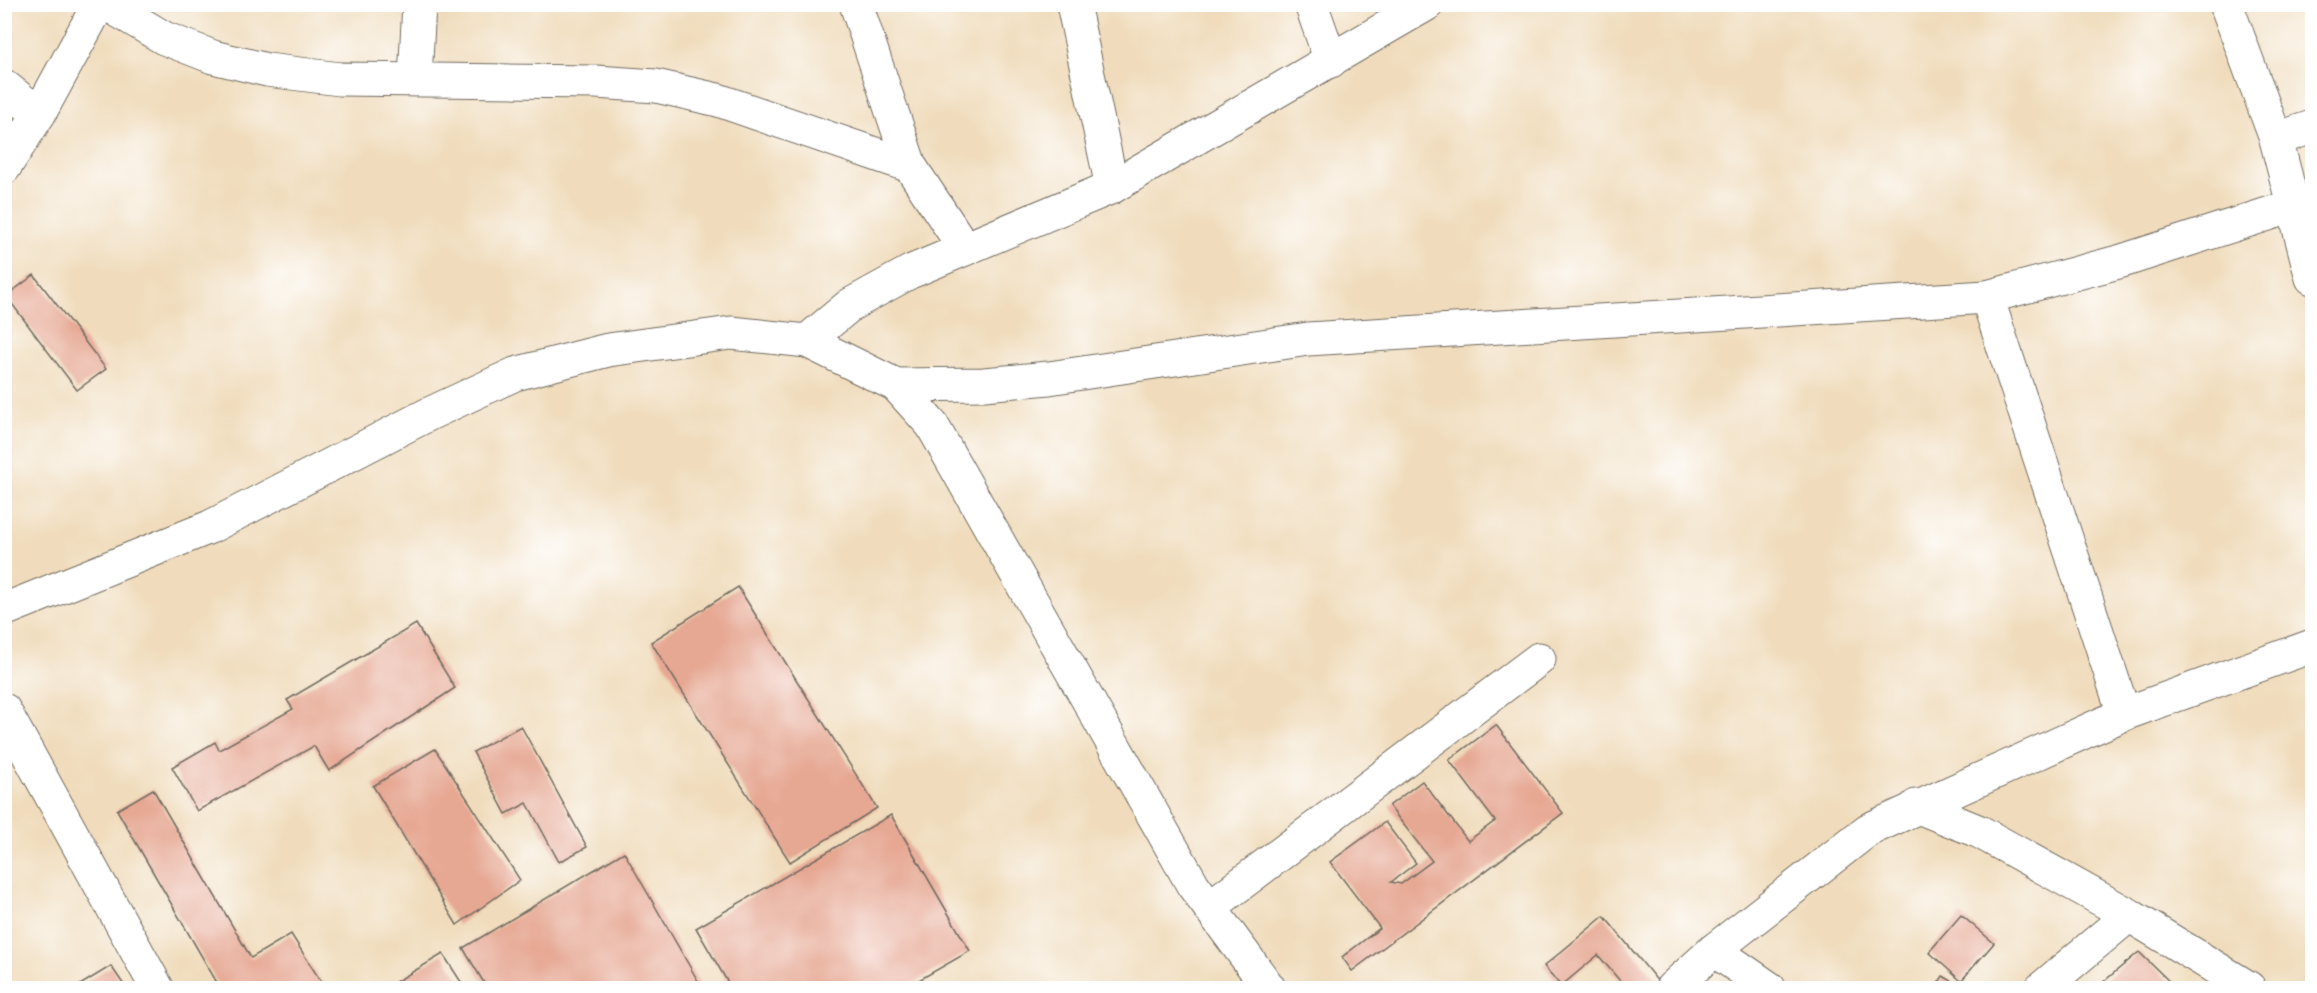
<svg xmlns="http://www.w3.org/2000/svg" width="2317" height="993" font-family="'Gentium Book Plus',serif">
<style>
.building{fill:#e6a793}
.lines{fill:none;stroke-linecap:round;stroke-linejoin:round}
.minor-casing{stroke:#70695e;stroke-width:35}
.minor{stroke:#fff;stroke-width:33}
</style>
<rect width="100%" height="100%" fill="#fff"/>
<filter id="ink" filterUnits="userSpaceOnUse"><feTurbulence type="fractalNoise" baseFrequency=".0167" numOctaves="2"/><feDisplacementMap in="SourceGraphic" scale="12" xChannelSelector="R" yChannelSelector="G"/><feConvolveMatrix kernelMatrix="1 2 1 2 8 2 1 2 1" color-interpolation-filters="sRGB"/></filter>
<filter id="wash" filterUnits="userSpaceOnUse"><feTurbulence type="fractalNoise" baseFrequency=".008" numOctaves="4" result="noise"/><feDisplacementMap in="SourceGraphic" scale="24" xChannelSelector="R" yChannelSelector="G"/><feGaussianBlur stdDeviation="1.35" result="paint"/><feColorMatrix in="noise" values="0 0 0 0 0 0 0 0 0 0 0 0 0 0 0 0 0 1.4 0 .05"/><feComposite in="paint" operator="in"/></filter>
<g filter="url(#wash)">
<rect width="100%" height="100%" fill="#f0dcbc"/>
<g id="blocks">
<g class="building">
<path d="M34,275L106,369L77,390L6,296Z"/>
<path d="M738,587L877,808L790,862L651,642Z"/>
<path d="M416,624L455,688L329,771L314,746L197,811L172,767L215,742L219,750L293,709L287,700Z"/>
<path d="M1496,725L1563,813L1352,971L1342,957L1380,928L1330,862L1385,822L1416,863L1391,882L1401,884L1432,861L1389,806L1422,781L1468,841L1495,821L1449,760Z"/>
<path d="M521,726L587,847L559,862L527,803L506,814L473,752Z"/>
<path d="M435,749L520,880L457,925L373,786Z"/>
<path d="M153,789L251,958L291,934L325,988H220L117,810Z"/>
<path d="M891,815L970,951L905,988H731L696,928Z"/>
<path d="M624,852L702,988H487L463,948Z"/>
<path d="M1961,915L1994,943L1961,981L1929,952Z"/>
<path d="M1604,916L1660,984L1654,988H1626L1598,955L1561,986L1544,966Z"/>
<path d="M2139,952L2176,988H2096Z"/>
<path d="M443,954L465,988H385Z"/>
<path d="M111,966L126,988H75Z"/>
<path d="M1943,976L1964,988H1935Z"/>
</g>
</g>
</g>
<g filter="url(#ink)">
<use href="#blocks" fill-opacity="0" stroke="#70695e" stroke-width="1.5"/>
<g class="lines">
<g class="minor-casing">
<g id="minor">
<path d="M107,4L164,38L213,57L267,70L340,79L596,82L656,86L718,100L910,166L965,249"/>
<path d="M856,4L910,166"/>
<path d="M1073,4L1112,187"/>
<path d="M1311,4L1331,61"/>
<path d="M2226,4L2276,139L2312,278"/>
<path d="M415,79L419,4"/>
<path d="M4,86L39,114"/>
<path d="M2276,139L2312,127"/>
<path d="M4,168L39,114L99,4"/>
<path d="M1987,297L2124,714"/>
<path d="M807,341L850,305L910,272L1112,187L1427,4"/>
<path d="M896,385L984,384L1049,378L1308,339L1987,297L2122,261L2293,206"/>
<path d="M4,610L210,527L429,414L515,374L608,350L731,333L807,341L896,385L932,425L1193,885L1269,988"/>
<path d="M4,710L157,988"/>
<path d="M1916,806L1980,832L2129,915L2249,988"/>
<path d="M1210,907L1539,659"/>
<path d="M1714,950L1769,988"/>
<path d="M1672,988L1714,950L1868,830L2124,714L2312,646"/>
<path d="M2042,988L2129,915"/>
</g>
</g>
<use href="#minor" class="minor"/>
</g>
</g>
<rect width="2317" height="993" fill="none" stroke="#fff" stroke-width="24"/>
</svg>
